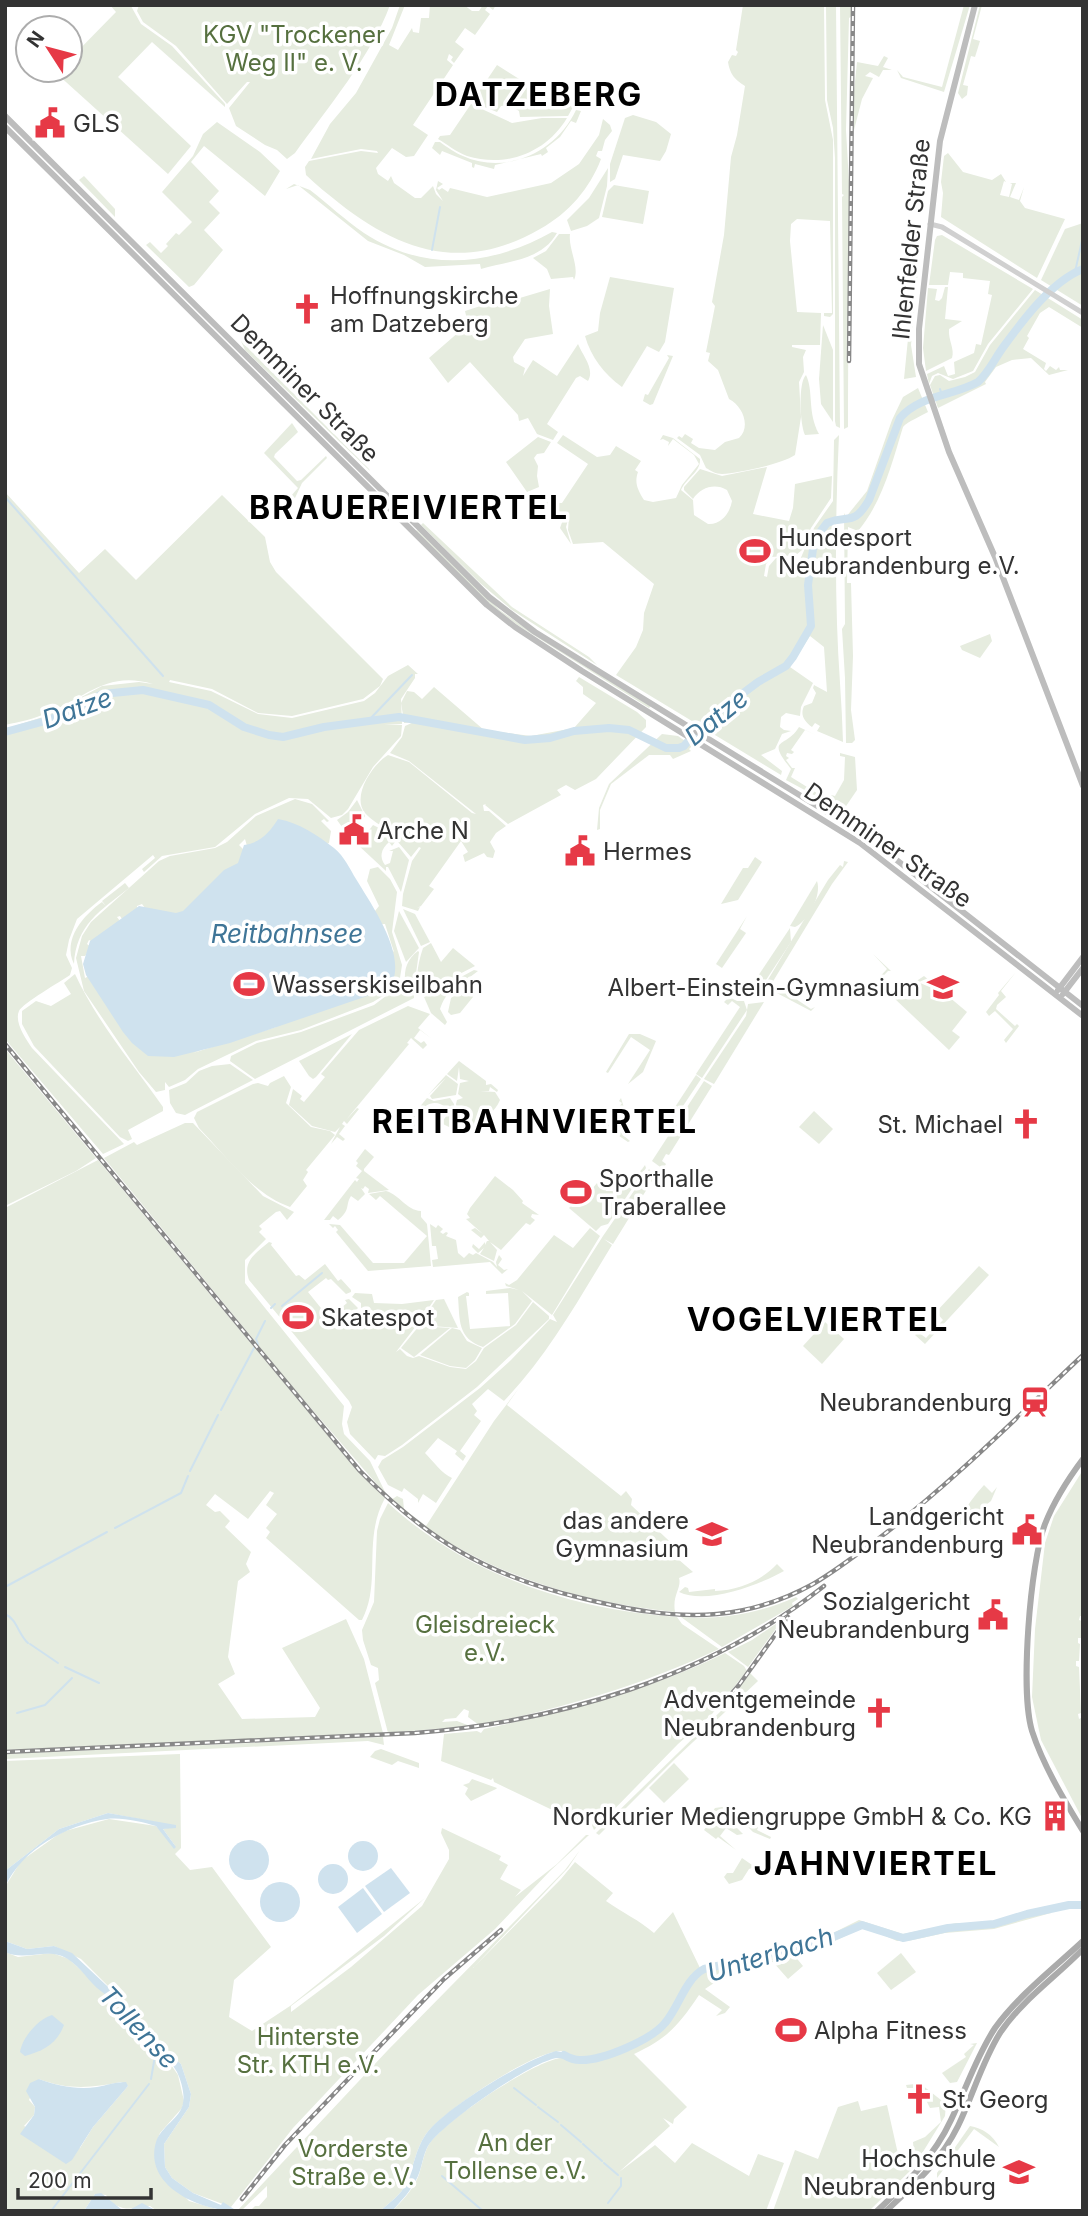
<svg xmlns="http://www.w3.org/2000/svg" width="1088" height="2216" font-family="Inter,sans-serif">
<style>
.green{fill:#e6ecdf;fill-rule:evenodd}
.water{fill:#cfe2ee}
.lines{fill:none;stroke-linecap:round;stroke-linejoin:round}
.stream{stroke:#cfe2ee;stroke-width:2}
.river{stroke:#cfe2ee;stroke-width:8}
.tertiary{stroke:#d0d0d0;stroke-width:5}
.secondary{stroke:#bdbdbd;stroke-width:6}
.primary{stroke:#ababab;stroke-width:6}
.rail-casing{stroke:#888;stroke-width:4.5}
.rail{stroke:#fff;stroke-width:2;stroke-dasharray:5;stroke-linecap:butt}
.labels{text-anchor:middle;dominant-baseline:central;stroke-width:7;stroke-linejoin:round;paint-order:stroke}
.park-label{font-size:24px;fill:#56703f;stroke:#fff}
.poi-label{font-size:24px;fill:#333;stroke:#fff;text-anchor:start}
.street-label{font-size:24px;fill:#333;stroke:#fff}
.water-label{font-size:26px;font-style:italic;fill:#3f7597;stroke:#fff}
.district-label{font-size:32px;font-weight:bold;letter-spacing:2px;fill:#000;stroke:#fff}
</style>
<rect width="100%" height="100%" fill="#fff"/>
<g class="green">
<path d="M110,5L131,6L141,24L172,46L225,104V107L152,42L118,77L191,146L168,174L56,73L59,70H70V59L116,12Z"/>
<path d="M139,5H390C372,55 326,110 295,153L287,159L277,150L265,145L236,126L229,108L250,82H247L227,104L176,46L143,22L137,11Z"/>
<path d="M400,5H405L389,45L398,50L412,28L413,32L419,33L421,18H429L430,5H464L472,11H479L483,5H496L493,10L488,6L485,10L490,14L475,35L465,28L455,42L464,49L454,63L451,60L453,57L449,54L447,60L453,65L413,125L428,135L414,156L406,157L392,148L376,168L378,174L388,181L391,176L394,183L415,198H421L433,186L436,194L443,201L436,190L438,181L443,184L437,188L439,190L442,188L448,192L450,188L487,197L551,183L579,164L599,135L603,119L610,125L612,131L605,140L602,151H598L596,156L601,159C590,188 569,213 540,229C466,272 402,253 339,203C328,194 316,185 306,175L305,167L309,161L361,151L378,153L377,151L361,149L311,159L330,124L356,93L392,28Z"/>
<path d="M743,5H824L825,100L833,140V314L830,317L824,316V313H832L830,221L797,219L791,224L790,241L797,312L821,313L820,345H792V347L806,350L803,357L804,372L799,382L801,417L795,455C782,464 739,473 722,474C716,474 711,471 706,468L700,455L677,438L679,436L682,438L685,434L693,439L691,443L699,448L715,450L725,442L739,438C751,427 743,406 729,399L718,370L708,361L710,353L706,352L715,306L712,302L724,235L731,157L737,135L745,86C734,79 730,74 728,62L732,55L736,56L738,52L736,50Z"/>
<path d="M826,5H836L840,428L836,426L835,421V158L833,128L827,100Z"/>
<path d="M840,5H852V16L849,18L846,130L849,183L848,403V427L844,429L842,197L844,195L842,194Z"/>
<path d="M964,5H970L944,92L901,78L897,70L903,77L942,87Z"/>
<path d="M980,5H982L973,39L980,41L975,57L971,56L963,85L968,86L967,95L962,99L958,93Z"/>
<path d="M884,56L888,58L883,67L892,70H883L879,77L870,72L865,76L873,78L862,99L854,130V91L857,62L878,66Z"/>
<path d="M497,65L548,97L573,107L568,116L520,117L519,111L509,105L501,106L497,112L472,102Z"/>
<path d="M471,104L512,123L542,118H567C546,153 506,168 467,156C456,152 447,144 438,139L440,136L450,135Z"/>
<path d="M576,110L581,111L576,123L571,121L560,137L546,148L548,152L542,156L541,154L495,165L494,169L475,164L474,168L472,167V163L442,151L440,155L432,148L435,142H440C447,147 455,153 463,156C507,176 557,151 576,110Z"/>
<path d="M633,115L656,122L671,134L666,151L660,161L623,155L615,179L610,182V164L625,118Z"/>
<path d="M217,122L260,152L280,171L265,196L204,146L191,162L219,191L209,202L220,213L204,230L223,250L194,285L189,287L146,245L150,242L161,253L168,246L166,244L176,233L179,235L192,222L162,192L193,156L203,134Z"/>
<path d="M948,153L963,172L992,180L1001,174L1006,182L1004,181L1000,195L1009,197L1012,184L1010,183H1016L1010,197L1019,200L1024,187L1020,201L1025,208L1065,219L1037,278L941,217L943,193L941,182L944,156Z"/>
<path d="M608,168L607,186L599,218L587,226L571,231L567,220L589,198Z"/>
<path d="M84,176L115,209V217L79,180Z"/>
<path d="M294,184L310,190C328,204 345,220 364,233C425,273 491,266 552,232L557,233C542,260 509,261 481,269L480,264L425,267L404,255L368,241L298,185L286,189Z"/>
<path d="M614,185L649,191L643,224L602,217L608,191Z"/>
<path d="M1083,223V306L1041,280L1065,229Z"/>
<path d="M559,234H570C568,249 580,267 574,280L573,277L551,279L547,269L533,258L546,251Z"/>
<path d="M942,235L1033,289L988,344L973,371L953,379L938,373L932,376L929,384L927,374L944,366L948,376L955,374L954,362L974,353L976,344L981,345L992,295L988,294L990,281L963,278V273L950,272L948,285H929L935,240L937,236Z"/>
<path d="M916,258L919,259L911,345L916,377L904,379Z"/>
<path d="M610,277L674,288L665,342L659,352L647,346L622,387C604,374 591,357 585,336L598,331L600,313Z"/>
<path d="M945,287H948L945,319L962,321L949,329C948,340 955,349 952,358L926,371L923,348L928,288L937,289L935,300L939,301L942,298Z"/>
<path d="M550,289L549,306L553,334L525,339L513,357L514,362L525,368L523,376L533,360L557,376L578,344C583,356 595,369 588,381L580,376L576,378L547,424L558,432L553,440L537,434L528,418L519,421L518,415L470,362L448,383L429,358L468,324L465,311L499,300L500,304Z"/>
<path d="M1035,290L1083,320V328L1049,307L1040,313L1027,336L1029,338L1023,349L1046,363L1044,369L1046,371L1050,366L1056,370L1059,367L1060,370H1068L1049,375L1031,358L1012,360L996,367L985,382L986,384L938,408L930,385L935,376L940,375L949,381L965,377L975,372L990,345Z"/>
<path d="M823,325L833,350V422L821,404L819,379Z"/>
<path d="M241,341L369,469L370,471L245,350Z"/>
<path d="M667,355L673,356L653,404L650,405L643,401L645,394L648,395L669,358Z"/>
<path d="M806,375C814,392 807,412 819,434L805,435C800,425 798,382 806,375Z"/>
<path d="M918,388L928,412C921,416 907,422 903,427C892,463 883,501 858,531L848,527L847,583H851L853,656L851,710L855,740L852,743H846L845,678L842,629L845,624L844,513L846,517L867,491L892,420L903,397Z"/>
<path d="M292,423L298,432L275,454L274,457L297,481L301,480L326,456L327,458L302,483L295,498L291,496L298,488L264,453Z"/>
<path d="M563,435L597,457L610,455L616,446L641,461L635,470L638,472C634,483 638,490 644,500L653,502L676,498L682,485L699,464L694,455L673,439L668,446L669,442L663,439L660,440L663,435L673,438L700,459C701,472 686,478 681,490L693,500L694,515L708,524C721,525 730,513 732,501L727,490C715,483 701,487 693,499L684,490V487L700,469L722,476L767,467L753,514L789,521L793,508L795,484L832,476L831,498L811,528L802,550L796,555L772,557L766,564L764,576L767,577L769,566L776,558H792L796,561L792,571H795L814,528L833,501L834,440L839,435C836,498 835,561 837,624C838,663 842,703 843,742L817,731L820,726L815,723L812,727C804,721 800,715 804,706L812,703L816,693L813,688L814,685L827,692L824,647L810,636L790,667L813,683L801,707L800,716L786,713L781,717L780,727L784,730L791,731L782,734L775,749L761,755L782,771L781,775L616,675L636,647L643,630L644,613L654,584L603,542L573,544L568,530L569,516L566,527L571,544L560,528L565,514L538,503L541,493L558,503H562L588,464L557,443Z"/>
<path d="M538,437L551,442L544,453L537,454L534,458L538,466L537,476L539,487L527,492L506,462Z"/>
<path d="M5,492L79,573L105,549L136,580L222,495L265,537L270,562L276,572L383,679L380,686L363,699L292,716L258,713L212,689L170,680L169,682L211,691L258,714L292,718L364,701L375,693L388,676L408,665L418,674H415V678L401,699L402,724L384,725H402L401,736L373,767L348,809L342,815L331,818L308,799L289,798L255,814L215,847L162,856L144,872L142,869L155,858L153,855L77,919L69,940L66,955L72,968L70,975C60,982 23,1003 19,1011C14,1022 26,1039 32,1048L124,1144L103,1154L5,1039V729L46,716L102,686L139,682L153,684C106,670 86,698 47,713C34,719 19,722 5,725Z"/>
<path d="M423,523L512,607L589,657L597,665L512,610L480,583L421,525Z"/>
<path d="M417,530L501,611L534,634L651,706L649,708L516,624L489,603L415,532Z"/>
<path d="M990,634L992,641L980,658L962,650L960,646Z"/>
<path d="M579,677L637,712L646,720V727L596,779L575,790L566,785L557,790L561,795L508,824L485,805L486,804L483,805L484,811H489L506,826L496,833L490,842L495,851L493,858L487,857L484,853L465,862L463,855L468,852L461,841L429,886L434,889L421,906L417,908L420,907L418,911L402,906L403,894L412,861L421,848L419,847L411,857L391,834L393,827L391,826L388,831C381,825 371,820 365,813C351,796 373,764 388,755L409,762L472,813L476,814L409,761L390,753L402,737L405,726L414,722L404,723V721L401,703L407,691L414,692L422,699L434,687L484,730L531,736L574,728L596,703L583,694V687L576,681Z"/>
<path d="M799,727L818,736L805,730L791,750L794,752L792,754L787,753L786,756L789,758L786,760L792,768H795L791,777L828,800L827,802L786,780L791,769C765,736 786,749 799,727Z"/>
<path d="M662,734L678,736L692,746L689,749L691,751L673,759L670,755H649L611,784L600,810V829L597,830L599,808L609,784Z"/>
<path d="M840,753L855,757L857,790L842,812L832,799L838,809L828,803L831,795L835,796L844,780L845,757L840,756Z"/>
<path d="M295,799L312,804L329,821L327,822L324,819L321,821L331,831L329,843L322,846L283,837L247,846L245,839L239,845L248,854L195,921L145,908L142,904L137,906V910L122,919L120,916L117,917L120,921L93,942L89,940L87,944L91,947L85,956H81L85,978L89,976L103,995L102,999L392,950L394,952L385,924H382L384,928L371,911H375L379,906L367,881L370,869L378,867L390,879L397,892L392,932L402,965L400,978L391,991L373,1002L301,1030L256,1041L198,1069L185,1080L169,1087L165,1082V1090L156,1092L139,1072L84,991L76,958L82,936L91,922L159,861L170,856L215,848L227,842L256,816ZM275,1021L276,1027L273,1028L193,1053Z"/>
<path d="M357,800L365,816L362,821L357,819L342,827L337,820L348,812Z"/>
<path d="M373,825L381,829L395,842L392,846L389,842C381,849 379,857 385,865L390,863L393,851H389L399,847L409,860L401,892L388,867H386V871L358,845Z"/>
<path d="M755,857L762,862L738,900L721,904L743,868H748Z"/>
<path d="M844,861L848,862L832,884L772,983L811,1009L815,1007L811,1011L773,991L766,983L828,880L840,865L843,867Z"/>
<path d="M817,881C822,895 808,921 795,927L790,926Z"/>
<path d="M125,883L129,888C100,911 76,925 74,964C62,939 84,915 102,902L106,906L102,901Z"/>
<path d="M403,909L415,914L430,942L421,946Z"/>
<path d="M399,911L419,948L406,962L394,931Z"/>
<path d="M747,916L740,929L746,933L722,968L716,964Z"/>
<path d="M790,928L791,942L766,980L758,985H752Z"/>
<path d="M431,943L441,962L453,948L475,966L421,994C413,984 419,960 423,948Z"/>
<path d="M418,951L419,952L414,988L405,982C404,969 407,959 418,951Z"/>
<path d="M873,954L891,971H888L879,980L891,992L898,985L902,988L904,986L906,988L924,976L967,1012L952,1031L960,1037L949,1050L876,981L887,969Z"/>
<path d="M474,970L478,971L466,980L467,984L482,986L480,989C455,987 448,987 440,1009L447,1022L445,1025L431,1013L424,997Z"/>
<path d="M1016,972L1001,991L1006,997L997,1005L996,1009L1015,1026L1017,1024L1019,1026L1006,1043L1004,1040L1013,1029L995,1011L989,1016L986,1012L999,995L998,993Z"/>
<path d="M75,974C97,1022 133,1064 163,1107V1111L128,1130L132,1139L128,1141L120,1137L34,1046L22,1024V1011L36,1001L51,1006L71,994L64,983Z"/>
<path d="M402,984L414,993V998L255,1079L230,1061L231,1056L257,1043L301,1032L374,1005Z"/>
<path d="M460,991L472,992L473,997L460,1013L451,1015L448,1012L451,998Z"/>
<path d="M729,997L737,1001H744L747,1010L702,1078L696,1074L740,1007L732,1001L728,1005L724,1002Z"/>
<path d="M764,1002L714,1084L704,1079L746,1016L748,1004Z"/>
<path d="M408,1006L430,1014L418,1028L432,1039L420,1030L414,1038L421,1043L424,1041L427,1045L423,1049L411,1038L407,1043L409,1044L346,1120L357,1108L359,1109L347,1124L344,1121L342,1124L345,1126L339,1134L345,1139L343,1141L337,1137L331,1144L340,1127L335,1132L312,1126L289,1105L293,1089L302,1096L300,1099L304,1102L325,1077L321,1074L359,1030Z"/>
<path d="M352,1034L316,1077L313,1079L309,1076L299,1061Z"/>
<path d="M629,1034H640L656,1041L643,1072L628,1084L650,1050L631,1037L608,1073L606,1072Z"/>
<path d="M5,1049L96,1158L76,1171L5,1206Z"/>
<path d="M459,1061L486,1081V1085L491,1084L498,1090L497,1092L490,1087L489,1091H480L495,1092L500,1100C495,1113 482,1118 476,1131L460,1129L456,1104L457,1100L463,1098L458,1094L460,1083L469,1081L460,1079L459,1067L457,1081L447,1074Z"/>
<path d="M230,1064L253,1080L185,1115L176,1113L170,1103L169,1090L186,1083L199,1071L212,1066Z"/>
<path d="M446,1075L458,1084L456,1095L432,1099L430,1096L446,1078L428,1095Z"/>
<path d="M696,1075L701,1079L667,1130L662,1127Z"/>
<path d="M284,1076L291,1087L286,1103L311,1127L330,1131L335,1135L306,1170L308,1172L303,1180L307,1186L290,1207C254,1195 225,1155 199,1128L194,1118L197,1112L253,1084L258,1083L268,1086L270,1083Z"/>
<path d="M704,1081L712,1086L669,1155L666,1154L662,1161L666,1164L663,1169L652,1161Z"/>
<path d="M427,1098L434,1101L450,1098L454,1104C455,1107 453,1110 454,1113C455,1119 461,1126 456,1134L450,1133L453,1129L441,1123L448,1114V1109C437,1099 427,1102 418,1113L421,1116L416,1122L418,1124L406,1133L400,1131Z"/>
<path d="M621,1098L630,1127L624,1136L630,1141L628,1142L587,1114L593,1108L592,1112L622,1133L626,1123L614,1114L622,1103L619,1101Z"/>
<path d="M814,1111L833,1129L819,1144L799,1127Z"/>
<path d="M185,1123H193L263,1196L294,1212L287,1220L280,1211L276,1212L259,1226L262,1229L259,1232L266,1239L245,1260V1283L344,1406L342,1424L344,1434L370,1461L387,1496L296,1391L104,1158L134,1142L137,1145Z"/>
<path d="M365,1149L374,1157L364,1169V1171L389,1190L368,1193L369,1189L365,1186L363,1189L361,1188L365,1194L358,1201L351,1196C345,1205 351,1210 338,1220L333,1216L330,1220H324L355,1180L357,1182L359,1179L356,1178L362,1171L356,1166L358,1163L356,1161Z"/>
<path d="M98,1160L359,1473L385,1498C362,1540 382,1582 362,1620H359L266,1538L270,1532L266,1528L277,1514L266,1505L274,1493L270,1491L248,1519L215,1494L206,1505L215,1512L220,1511L230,1521L225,1527L251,1552L246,1564L250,1572L238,1581L228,1657L235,1674L218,1684L242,1719L315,1717L320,1708L282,1648L346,1619L364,1659L383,1733L5,1750V1208Z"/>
<path d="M645,1165L646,1168L608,1224L601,1226L596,1231L569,1208L573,1204L577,1207L597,1183L606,1189V1191H614L616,1194L621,1185L627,1187C632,1178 639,1174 645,1165Z"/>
<path d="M649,1169L655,1176L613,1244L604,1239L612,1245C579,1299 548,1355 504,1401L488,1389L472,1404L477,1411L474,1415L481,1421L460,1451L466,1456L463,1461L455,1454L457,1451L438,1438L425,1453C433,1461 442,1474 452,1478L436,1503L423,1494L418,1503V1499L404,1488L402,1492L388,1485L378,1467L382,1460L403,1447L480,1388L511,1360L550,1319L557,1322L553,1315L603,1236Z"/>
<path d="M495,1176L513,1190L523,1201L522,1203L539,1215L532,1214L531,1217L535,1220L530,1225L526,1223L501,1250L490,1242L497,1250L494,1261L480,1254L484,1248L478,1253L472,1247L473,1244L479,1249L485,1242V1245L487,1241H489L484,1235L481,1238L471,1230L475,1228L483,1234L466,1219L470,1218L467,1214L470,1208Z"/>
<path d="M386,1191C400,1195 406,1210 421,1211V1217L427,1224L431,1266L368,1271L336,1232L338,1230L335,1226L333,1228L329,1224L340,1225L373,1263H404L427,1236L380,1196L376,1200L369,1194Z"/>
<path d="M430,1224L436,1228L438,1225L443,1229L440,1232L443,1234L446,1232L448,1233L446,1236L456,1240L458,1253L464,1258L469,1253L473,1255L476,1253L493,1262L497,1267L496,1262L499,1255L502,1259L498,1265L504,1270L508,1269L502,1274L490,1262L433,1267L432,1260L438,1259L436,1246H432Z"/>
<path d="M590,1228L600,1236L552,1315L522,1291L532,1301L515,1324L483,1347C457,1338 460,1320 458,1297L467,1292L469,1293V1296H466L470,1329L510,1326L508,1293L486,1294V1291L510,1288L519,1290L506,1286L505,1283L509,1285L517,1280L554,1235L573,1248Z"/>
<path d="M269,1242L272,1243L271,1245L296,1276L299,1275L305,1280L325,1264L338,1281L341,1279L351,1290V1292L346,1294L331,1279L328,1280L326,1278L308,1292L329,1318L347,1303L345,1300L349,1299L358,1308L355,1311L361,1326H364L367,1322L365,1317L368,1315L364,1307L361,1308V1303L352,1297L355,1293L372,1294L374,1303L402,1304L434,1300L418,1324H406L391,1319L406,1326H416L396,1352L400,1349L407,1356L413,1358L419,1356L450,1367L466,1369L476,1361L484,1348L516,1325L533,1302L549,1316V1319L477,1387L402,1445L385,1456L378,1455L375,1460L350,1434L347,1422L352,1407L349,1401L249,1280C242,1261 256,1253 269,1242Z"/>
<path d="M979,1266L989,1275L925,1344L915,1335L918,1332L926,1338L943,1320L936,1312Z"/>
<path d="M444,1299L458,1328L419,1325L436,1300Z"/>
<path d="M825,1322L844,1339L822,1364L803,1346Z"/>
<path d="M419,1326L450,1328L414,1357L401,1348Z"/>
<path d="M452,1328L460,1330L467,1341L482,1348L475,1360L466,1368L450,1366L420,1355Z"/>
<path d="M519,1388L507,1405L621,1496L626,1491L632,1499L631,1505L683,1554L678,1559L693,1572L679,1578C682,1588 672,1595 675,1612C573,1602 469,1569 391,1500L397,1496L403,1499L404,1509L426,1526L494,1421Z"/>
<path d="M1083,1470V1606L1082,1616H1080L1079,1620L1082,1621L1081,1638H1078V1643L1080,1644L1079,1661H1076V1666L1079,1667L1081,1713L1078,1714L1079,1719L1081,1718L1083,1729V1820L1041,1740L1032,1697L1035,1629L1045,1543L1054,1516Z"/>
<path d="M984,1485L992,1493L997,1487L991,1501L960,1525L959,1520C966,1507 974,1496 984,1485Z"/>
<path d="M388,1503C466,1575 573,1610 677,1617L682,1624L719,1649C643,1685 561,1709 479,1725L468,1717L469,1711L464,1709L456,1718L445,1719L442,1722L457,1721L470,1726L388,1733L375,1683L379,1680L378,1668L371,1665L363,1640L362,1630L374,1602L377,1531L380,1519Z"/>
<path d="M777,1564L784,1571C759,1585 707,1605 679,1592L685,1587L688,1588L689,1592L715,1589V1591C739,1590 761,1581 777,1564Z"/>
<path d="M796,1597L798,1599L792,1603L793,1606L722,1647L681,1617C720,1620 761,1613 796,1597Z"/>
<path d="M783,1619L748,1667L728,1652L752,1640Z"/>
<path d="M725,1653L744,1666L747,1671L712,1714L678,1744L594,1830L591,1823L575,1821L571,1817L569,1818L494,1782L493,1778L491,1780L441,1761L444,1734L477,1731L481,1733L484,1729C567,1711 648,1691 725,1653Z"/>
<path d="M750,1673L758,1681L676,1758L599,1835L596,1833L722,1710Z"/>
<path d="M383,1737L384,1745L368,1741L5,1759V1754Z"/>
<path d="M381,1749L419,1763V1768L398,1761L392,1765L370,1757L375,1751Z"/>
<path d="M180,1754L181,1848L175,1854L190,1870L212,1867L271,1947L234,1980L229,2017L252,2031L290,2006L425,1898L384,1936L291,2006V2012L351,1967L422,1906L449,1859V1850L441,1833L442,1828L501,1856L499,1860L508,1865L500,1879L521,1890L515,1897L557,1864L586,1835H589L550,1871L495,1929L418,1995L293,2128L231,2207L193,2193L172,2178L165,2167L164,2144L189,2107L191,2094L181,2064L148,2036L122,2000L81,1959L54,1946L27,1949L5,1941V1887L21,1861L56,1836L65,1831L109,1819L156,1826L176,1847L163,1829L176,1826L108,1813L59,1829L5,1871V1761Z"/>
<path d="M674,1763L689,1779L664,1803L649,1788Z"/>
<path d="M472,1779L497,1788L496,1789L471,1801L465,1794L468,1788L463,1785L469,1783Z"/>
<path d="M722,1807L728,1810L724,1809L720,1819L734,1829L735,1826L743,1834L737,1835L726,1828L720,1836L736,1850L718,1837L716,1839L704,1830L711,1820L707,1815L708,1813L711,1819L725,1828L711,1814L715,1808Z"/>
<path d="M750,1810L764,1814L757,1830L771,1837L770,1839L753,1832L745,1824Z"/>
<path d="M580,1850L568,1868L473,1968L561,1879L575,1862L613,1893L606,1901C623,1913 639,1920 654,1933L673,1912L700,1968L785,1944L793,1954L764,1963L794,1955L803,1966L788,1979L773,1962L732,1971L705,1989L730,2007L725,2013L716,2016L722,2010L699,1995C678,2026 668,2038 634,2054L687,2107L674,2119L673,2124L663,2118L670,2126L619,2172L655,2145L675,2163L692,2143L749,2176L758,2154L784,2163L766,2211H392C402,2201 412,2191 418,2177C422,2167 423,2156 428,2146C441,2122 533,2062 560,2058L562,2051C534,2050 443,2111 426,2134C415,2150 414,2167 406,2184C401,2195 389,2203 380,2211H254L252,2209L255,2206H259L267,2197V2186L241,2211H237L388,2050L565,1870Z"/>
<path d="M742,1858L755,1867L749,1869L742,1880L729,1884L724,1877L727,1873H733Z"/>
<path d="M1050,1906L1051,1913L994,1929L945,1933L908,1941H897L869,1929H860L826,1945L801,1951L793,1940L829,1935L859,1920L903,1934L956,1923L983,1924Z"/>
<path d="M5,1952L18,1957L52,1953L69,1959L119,2006L135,2033L145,2044L167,2059L178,2075L184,2101L182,2108L160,2133L156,2143L157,2167L189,2201L223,2211H157L150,2206C131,2209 118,2213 106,2195L95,2194L84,2211H5ZM39,2079C67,2090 92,2088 121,2082L128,2086L93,2127L80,2148L24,2126L34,2115L35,2107L29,2100Z"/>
<path d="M901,1953L916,1972L891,1990L877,1973Z"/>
<path d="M977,2043L957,2082L950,2083L942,2073L966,2057L964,2054L974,2045L970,2044Z"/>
<path d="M915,2084L922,2085L946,2104L945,2116L913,2168L869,2211H773L795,2150L818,2159L838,2107L858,2101L861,2111L887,2105L898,2154L905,2157L914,2153L913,2142L925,2137L941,2122L939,2107L930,2108L920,2088H907L906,2085Z"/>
<path d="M970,2126C982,2128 993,2135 999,2147L974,2129L937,2178V2173Z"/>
</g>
<g class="water">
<path d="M278,819C300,823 317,835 334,848C344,856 350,869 356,879C371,904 406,953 392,983L379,992L230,1043L174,1057L148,1056L132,1043L123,1032L86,975L83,964L90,941L139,906L176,913L183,911L224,870L238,863L244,845C260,843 270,832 278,819Z"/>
<path d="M108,1813L176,1825V1828L163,1829L176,1847L174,1849L156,1826C142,1822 122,1817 107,1819C67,1825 22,1849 5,1887V1871L59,1829Z"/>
<circle cx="249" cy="1860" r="20"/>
<circle cx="363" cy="1856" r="15"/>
<circle cx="333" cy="1879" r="15"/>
<path d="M391,1868L410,1893L384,1912L365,1886Z"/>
<circle cx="280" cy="1902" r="20"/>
<path d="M363,1888L382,1914L357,1933L338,1907Z"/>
<path d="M5,1941L27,1949L54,1946L72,1953L122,2000L148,2036L181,2064L191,2094L189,2107L164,2144L165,2167L172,2178L193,2193L221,2205L223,2202L237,2211C202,2211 143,2187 156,2142C161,2126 181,2118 183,2103C185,2094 181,2080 177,2072C170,2059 157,2054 146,2044C133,2033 128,2017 118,2005C112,1999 104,1994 97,1988C86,1978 77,1962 62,1956C43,1949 24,1961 5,1952Z"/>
<path d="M52,2015L64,2025C57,2044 43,2051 25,2056L20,2052C22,2038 38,2019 52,2015Z"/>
<path d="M556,2051L567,2053L573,2059C568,2060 563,2058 557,2058C532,2061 441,2124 428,2146C423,2155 422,2167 418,2176C412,2190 402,2200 392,2211H380C389,2203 401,2195 406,2184C414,2167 415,2150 426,2134C445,2108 524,2060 556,2051Z"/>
<path d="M39,2079C58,2086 77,2090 97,2087C107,2085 116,2082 126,2082L128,2086L93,2127L72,2160L66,2164L20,2134L34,2115L35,2107L26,2091L30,2083Z"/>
<path d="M101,2193L121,2209H131L142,2203L157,2211H84L95,2194Z"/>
</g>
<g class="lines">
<g class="stream">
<path d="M432,250L440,207"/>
<path d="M1075,272L1083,236"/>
<path d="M940,389L942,395"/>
<path d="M5,497L163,676"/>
<path d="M369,720L412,675"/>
<path d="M282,1306L322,1273"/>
<path d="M271,1308L275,1304"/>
<path d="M258,1344L256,1339L265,1321"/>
<path d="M221,1410L254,1348"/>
<path d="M190,1471L218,1415"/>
<path d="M115,1528L181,1493L188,1476"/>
<path d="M5,1587L107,1532"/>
<path d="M5,1614C17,1619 18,1634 28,1643"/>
<path d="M30,1644L58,1663"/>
<path d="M65,1667L99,1683"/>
<path d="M17,1713L45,1705L72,1678"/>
<path d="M151,2079L156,2050"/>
<path d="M514,2088L536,2105"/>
<path d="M538,2107L558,2122"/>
<path d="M561,2125L581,2142"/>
<path d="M583,2144L602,2161"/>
<path d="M604,2163L618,2175"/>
<path d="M442,2176L483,2211"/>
<path d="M608,2203L621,2186V2178"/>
<path d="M51,2211L149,2084"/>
</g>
<g class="river">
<path d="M5,732L49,720L81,706L102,694L143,690L209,705L244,727L269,735L283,737L324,727L399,717L525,740L550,738L574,731L609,728L629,730L666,748H679L684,746L701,726L718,712L758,682L786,666L793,657L811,626L808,585L813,549L817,536L827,523C849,514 853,527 869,500L900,418C920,395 953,396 978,382C989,372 995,358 1004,346C1023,320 1052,281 1083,269"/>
<path d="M564,2055C569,2058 574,2060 580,2060C602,2061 651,2040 665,2023C679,2007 685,1979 704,1969L824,1941L862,1925L903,1938L948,1928L994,1924L1027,1914L1069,1905H1083"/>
</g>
<path class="tertiary" d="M930,224L942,227L1083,313"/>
<g class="secondary">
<path d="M975,5L940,141L919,329V364L949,452L995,557L1083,786"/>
<path d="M5,116L489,597L535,632L866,836L1083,1006"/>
<path d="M5,127L487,605L515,627L582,671L860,843L1083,1016"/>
<path d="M1058,990L1083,957"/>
<path d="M1063,994L1083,968"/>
</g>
<g class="primary">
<path d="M1083,1459C1068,1479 1054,1501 1045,1524C1030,1563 1020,1691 1032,1731C1043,1765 1064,1800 1083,1831"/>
<path d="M877,2211C906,2184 934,2157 951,2120C966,2089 976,2057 995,2028C1019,1995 1053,1969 1083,1941"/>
<path d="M886,2211C914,2185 941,2161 958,2126C973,2095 982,2062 1000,2033C1022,2000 1056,1977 1083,1949"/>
</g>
<g class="rail-casing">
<g id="rail">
<path d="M849,361L853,5"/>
<path d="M5,1044L360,1471C428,1540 486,1575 581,1598C626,1609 671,1618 717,1614C750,1611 784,1600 813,1584C834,1572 854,1556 874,1542C949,1486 1015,1419 1083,1355"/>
<path d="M720,1707L739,1685L788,1617"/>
<path d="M5,1752L415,1733C558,1722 709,1677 824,1586"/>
<path d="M242,2199L285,2145L444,1979L501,1930"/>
</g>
</g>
<use href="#rail" class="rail"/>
</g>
<defs>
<g id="civic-bare" transform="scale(2.415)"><path d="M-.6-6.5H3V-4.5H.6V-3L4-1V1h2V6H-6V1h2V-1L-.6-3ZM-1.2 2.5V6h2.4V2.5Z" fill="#e63946" stroke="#fff" stroke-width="2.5" paint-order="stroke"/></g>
<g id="church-bare" transform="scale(2.415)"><path d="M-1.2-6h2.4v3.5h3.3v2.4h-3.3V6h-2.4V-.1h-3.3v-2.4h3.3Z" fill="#e63946" stroke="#fff" stroke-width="2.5" paint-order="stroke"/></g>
<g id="stadium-bare" transform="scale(2.415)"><path d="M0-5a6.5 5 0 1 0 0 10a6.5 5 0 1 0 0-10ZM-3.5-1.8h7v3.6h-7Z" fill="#e63946" stroke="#fff" stroke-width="2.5" paint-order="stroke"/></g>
<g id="school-bare" transform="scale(2.415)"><path d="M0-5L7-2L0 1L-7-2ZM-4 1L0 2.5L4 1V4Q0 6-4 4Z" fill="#e63946" stroke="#fff" stroke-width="2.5" paint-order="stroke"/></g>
<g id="station-bare" transform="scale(2.415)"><path d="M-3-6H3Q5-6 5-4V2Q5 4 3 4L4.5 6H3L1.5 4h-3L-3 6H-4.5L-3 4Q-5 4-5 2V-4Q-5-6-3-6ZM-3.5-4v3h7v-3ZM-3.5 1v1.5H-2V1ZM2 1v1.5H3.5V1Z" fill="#e63946" stroke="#fff" stroke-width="2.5" paint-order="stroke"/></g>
<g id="building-bare" transform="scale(2.415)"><path d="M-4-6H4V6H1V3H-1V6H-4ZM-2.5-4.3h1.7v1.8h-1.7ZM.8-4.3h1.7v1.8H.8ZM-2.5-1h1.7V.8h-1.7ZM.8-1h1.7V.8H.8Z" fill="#e63946" stroke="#fff" stroke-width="2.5" paint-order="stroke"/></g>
<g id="university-bare" transform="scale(2.415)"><path d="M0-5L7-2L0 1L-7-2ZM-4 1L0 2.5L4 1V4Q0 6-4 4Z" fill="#e63946" stroke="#fff" stroke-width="2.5" paint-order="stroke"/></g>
</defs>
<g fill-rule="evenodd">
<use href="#civic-bare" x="50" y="123"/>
<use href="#church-bare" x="307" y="309"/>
<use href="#stadium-bare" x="755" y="551"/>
<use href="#civic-bare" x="354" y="830"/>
<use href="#civic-bare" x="580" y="851"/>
<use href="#stadium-bare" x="249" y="984"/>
<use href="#school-bare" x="943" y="987"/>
<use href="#church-bare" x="1026" y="1124"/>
<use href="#stadium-bare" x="576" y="1192"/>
<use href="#stadium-bare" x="298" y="1317"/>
<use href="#station-bare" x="1035" y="1402"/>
<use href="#civic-bare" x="1027" y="1530"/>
<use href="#school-bare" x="712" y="1534"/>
<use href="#civic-bare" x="993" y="1615"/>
<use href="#church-bare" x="879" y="1713"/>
<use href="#building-bare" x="1055" y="1816"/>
<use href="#stadium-bare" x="791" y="2030"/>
<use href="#church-bare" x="919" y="2099"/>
<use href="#university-bare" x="1019" y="2172"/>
</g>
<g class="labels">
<g class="park-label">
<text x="294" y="34">KGV "Trockener<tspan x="294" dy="28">Weg II" e. V.</tspan></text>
<text x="485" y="1624">Gleisdreieck<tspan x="485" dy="28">e.V.</tspan></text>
<text x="308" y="2036">Hinterste<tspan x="308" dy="28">Str. KTH e.V.</tspan></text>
<text x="515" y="2142">An der<tspan x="515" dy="28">Tollense e.V.</tspan></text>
<text x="353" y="2148">Vorderste<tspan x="353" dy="28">Straße e.V.</tspan></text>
</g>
<g class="poi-label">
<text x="73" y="123">GLS</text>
<text x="330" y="295">Hoffnungskirche<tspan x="330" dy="28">am Datzeberg</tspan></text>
<text x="778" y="537">Hundesport<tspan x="778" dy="28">Neubrandenburg e.V.</tspan></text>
<text x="377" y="830">Arche N</text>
<text x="603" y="851">Hermes</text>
<text x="272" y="984">Wasserskiseilbahn</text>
<text x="920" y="987" text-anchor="end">Albert-Einstein-Gymnasium</text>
<text x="1003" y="1124" text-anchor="end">St. Michael</text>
<text x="599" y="1178">Sporthalle<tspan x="599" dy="28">Traberallee</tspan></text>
<text x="321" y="1317">Skatespot</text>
<text x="1012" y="1402" text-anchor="end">Neubrandenburg</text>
<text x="1004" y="1516" text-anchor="end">Landgericht<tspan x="1004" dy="28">Neubrandenburg</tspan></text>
<text x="689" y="1520" text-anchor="end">das andere<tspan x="689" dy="28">Gymnasium</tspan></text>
<text x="970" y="1601" text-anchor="end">Sozialgericht<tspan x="970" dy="28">Neubrandenburg</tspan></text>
<text x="856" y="1699" text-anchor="end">Adventgemeinde<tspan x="856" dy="28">Neubrandenburg</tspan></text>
<text x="1032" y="1816" text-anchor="end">Nordkurier Mediengruppe GmbH &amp; Co. KG</text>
<text x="814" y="2030">Alpha Fitness</text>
<text x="942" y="2099">St. Georg</text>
<text x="996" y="2158" text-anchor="end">Hochschule<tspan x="996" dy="28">Neubrandenburg</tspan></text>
</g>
<g class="street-label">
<text transform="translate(911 239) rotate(-84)">Ihlenfelder Straße</text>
<text transform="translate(305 388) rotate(45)">Demminer Straße</text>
<text transform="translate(888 845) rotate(35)">Demminer Straße</text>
</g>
<g class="water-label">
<text transform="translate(77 708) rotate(-20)">Datze</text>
<text transform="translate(716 717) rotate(-39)">Datze</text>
<text x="287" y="933">Reitbahnsee</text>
<text transform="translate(770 1954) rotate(-17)">Unterbach</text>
<text transform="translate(139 2027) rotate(47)">Tollense</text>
</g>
<g class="district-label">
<text x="539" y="94">DATZEBERG</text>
<text x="409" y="507">BRAUEREIVIERTEL</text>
<text x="535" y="1121">REITBAHNVIERTEL</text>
<text x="818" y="1319">VOGELVIERTEL</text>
<text x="876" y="1863">JAHNVIERTEL</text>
</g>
</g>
<rect width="1088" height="2216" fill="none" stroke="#333333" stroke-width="14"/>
<g transform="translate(49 49) rotate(306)"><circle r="33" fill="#ffffff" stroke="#adadad" stroke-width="2"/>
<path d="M0-5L12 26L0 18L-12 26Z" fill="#e63946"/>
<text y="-10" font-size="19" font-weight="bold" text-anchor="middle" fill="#333333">N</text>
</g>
<path d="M18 2188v10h133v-10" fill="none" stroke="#333333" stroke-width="3.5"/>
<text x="28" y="2188" font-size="21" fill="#333333" stroke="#ffffff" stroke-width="5" paint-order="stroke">200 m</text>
</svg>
